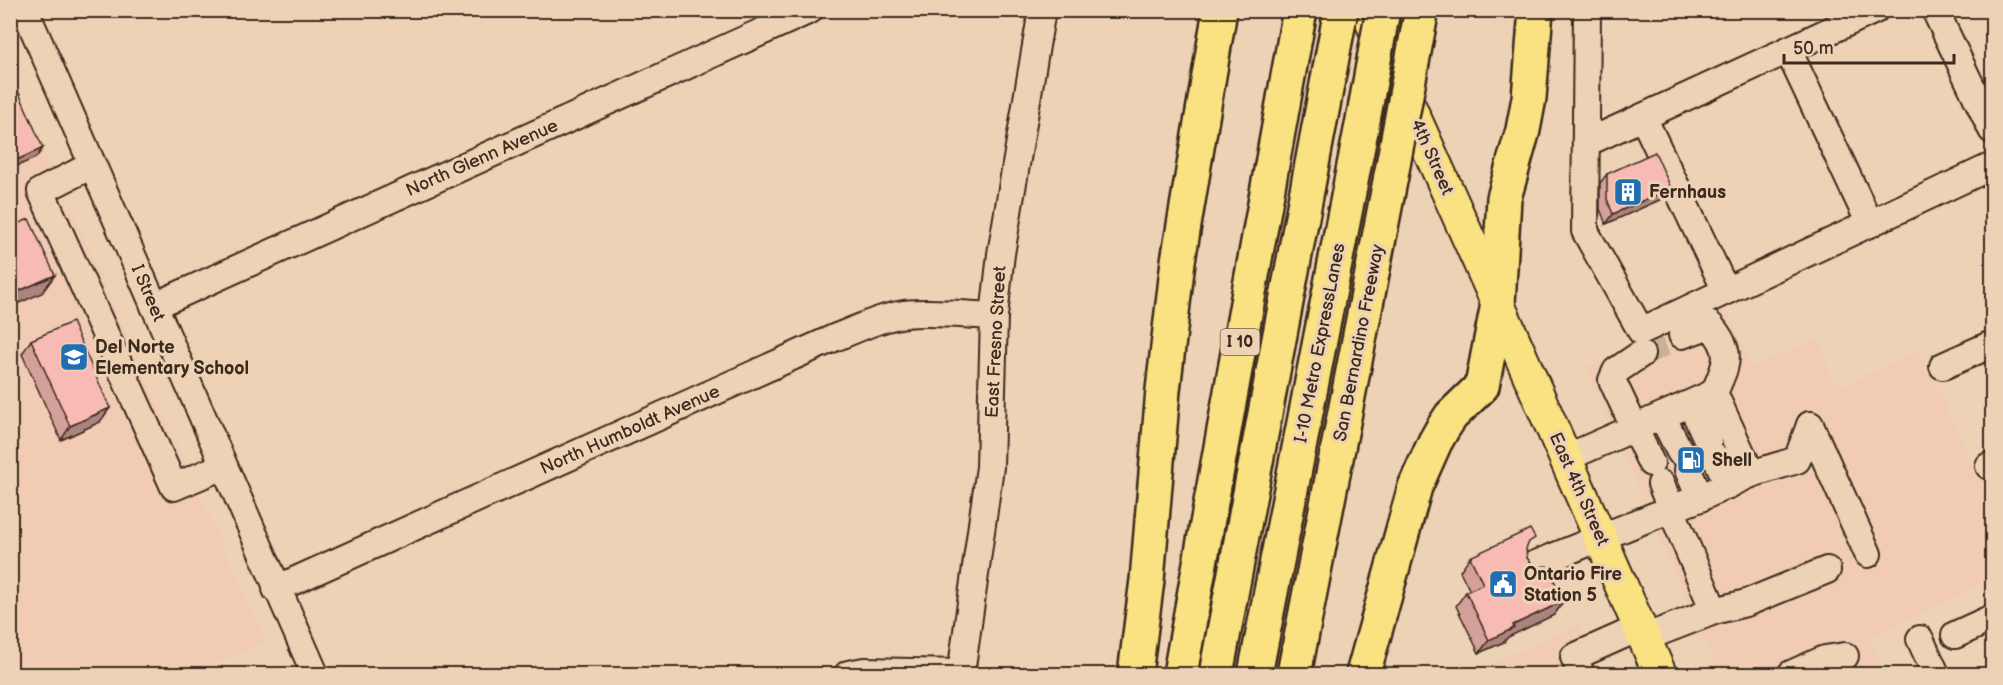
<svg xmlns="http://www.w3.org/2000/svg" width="2003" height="685" font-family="'Balsamiq Sans',sans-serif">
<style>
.built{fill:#f1cbb4}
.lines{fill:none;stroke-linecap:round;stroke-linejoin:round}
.minor-tunnel{stroke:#cab097;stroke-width:26;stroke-dasharray:26 13;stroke-linecap:butt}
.minor-casing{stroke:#3b2a1e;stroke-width:30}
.major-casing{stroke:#3b2a1e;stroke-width:36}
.highway-casing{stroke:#3b2a1e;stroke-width:38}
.minor{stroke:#eed2b5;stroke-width:26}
.major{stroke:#fae181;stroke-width:32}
.highway{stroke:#fae181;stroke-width:33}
.highway-bridge-casing{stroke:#3b2a1e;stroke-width:38;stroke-linecap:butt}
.highway-bridge{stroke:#fae181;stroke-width:33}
.wall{fill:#d4a19a;stroke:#3b2a1e;stroke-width:1.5}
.shaded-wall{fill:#ad837d;stroke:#3b2a1e;stroke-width:1.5}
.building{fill:#f7bbb3;stroke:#3b2a1e;stroke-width:1.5}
.labels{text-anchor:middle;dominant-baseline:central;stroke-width:6;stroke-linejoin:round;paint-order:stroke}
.shield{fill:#eed2b5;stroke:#715c4b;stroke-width:1.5}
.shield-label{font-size:16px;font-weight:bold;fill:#3b2a1e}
.street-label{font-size:18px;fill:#3b2a1e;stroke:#eed2b5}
.poi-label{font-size:18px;font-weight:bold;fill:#3b2a1e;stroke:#eed2b5;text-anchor:start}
</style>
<rect width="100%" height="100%" fill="#eed2b5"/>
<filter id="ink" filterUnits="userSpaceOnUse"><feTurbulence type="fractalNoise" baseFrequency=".0167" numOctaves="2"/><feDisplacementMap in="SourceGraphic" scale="12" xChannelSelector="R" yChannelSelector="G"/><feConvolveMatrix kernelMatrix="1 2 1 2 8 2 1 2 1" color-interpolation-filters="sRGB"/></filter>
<g filter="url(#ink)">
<g class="built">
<path d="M10,73L265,641L191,674H11Z"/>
<path d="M1724,303L1753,367L1818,339L1836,389L1919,350L1992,505V579L1869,638L1885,674H1719L1586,368Z"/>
<path d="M1579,625L1600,674H1465Z"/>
</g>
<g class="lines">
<path class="minor-tunnel" d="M1641,354L1682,335"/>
<g class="minor-casing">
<g id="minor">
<path d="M25,10L315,674"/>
<path d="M1587,10L1585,231L1641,331L1992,166"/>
<path d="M1935,10L1992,130"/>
<path d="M1788,50L1870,224"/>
<path d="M1643,117L1726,291"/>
<path d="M1586,143L1875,10"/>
<path d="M92,165L41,191L174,487L223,466"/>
<path d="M154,306L810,10"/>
<path d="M1682,335L1710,325C1734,353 1727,363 1714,393"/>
<path d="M1641,354L1616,371L1612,380L1651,463"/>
<path d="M1943,366L1992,344"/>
<path d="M1691,404L1708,441"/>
<path d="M1662,416L1680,452"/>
<path d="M1810,425L1868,554"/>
<path d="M1566,458L1714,393L1751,474"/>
<path d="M1716,458L1729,485"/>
<path d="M1989,466L1992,465"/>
<path d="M1688,470L1700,498"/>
<path d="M1661,484L1671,509L1700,498L1751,474L1797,460L1810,425"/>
<path d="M1531,566L1671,509L1714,611L1644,638"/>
<path d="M276,589L834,338C857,329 881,317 905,314C934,311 965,315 994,316"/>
<path d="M1714,611L1746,603L1827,570"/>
<path d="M1955,635L1992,618"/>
<path d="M1920,639L1936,674"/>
<path d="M848,674L864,671L961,673"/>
<path d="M961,674L990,467L994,316L1001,254L1042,10"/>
<path d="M1581,674L1574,657L1639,628"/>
<path d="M1791,674L1825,659L1845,656"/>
</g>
</g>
<g class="major-casing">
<path id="major" d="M1373,25L1498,304L1660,674"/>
</g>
<g class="highway-casing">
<g id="highway">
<path d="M1135,674L1147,580L1163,390L1178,261L1220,10"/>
<path d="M1180,674L1300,10"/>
<path d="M1216,674L1341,10"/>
<path d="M1255,674L1364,115"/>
<path d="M1294,674L1391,176"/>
<path d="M1363,674L1415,487L1435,442L1443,428L1451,416L1482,386L1498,304L1504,198L1523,130L1529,98L1536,10"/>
</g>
</g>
<use href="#minor" class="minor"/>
<use href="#major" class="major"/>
<use href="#highway" class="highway"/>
<g class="highway-bridge-casing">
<g id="highway-bridge">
<path d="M1364,115L1383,10"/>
<path d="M1391,176L1421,14"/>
</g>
</g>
<use href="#highway-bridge" class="highway-bridge"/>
</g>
<g class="wall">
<path d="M1607,174L1664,198L1606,224L1600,209V183Z"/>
<path d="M31,340L100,422L61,440L22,354Z"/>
<path d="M1526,550L1527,558L1564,601L1554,615L1508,637L1504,642L1479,653L1456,606L1466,592L1470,591L1460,571L1470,557Z"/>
</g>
<g class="shaded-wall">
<path d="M43,148L36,158L10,169V163Z"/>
<path d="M1671,188L1664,198L1606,224L1613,214Z"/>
<path d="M55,275L42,293L10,307V295Z"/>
<path d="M110,408L100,422L61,440L70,426Z"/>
<path d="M1564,601L1554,615L1508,637L1504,642L1479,653L1489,640L1513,625Z"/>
</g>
<g class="building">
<path d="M10,67L15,78L13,79L43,148L10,163Z"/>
<path d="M1655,152L1671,188L1613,214L1607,199V174Z"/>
<path d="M29,219L55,275L10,295V227Z"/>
<path d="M72,322L110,408L70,426L31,340Z"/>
<path d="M1530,529L1535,538L1529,542L1526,549L1527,558L1532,564L1538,567L1547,566L1564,601L1513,625L1514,628L1489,640L1466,592L1483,584L1470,557Z"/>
</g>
</g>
<defs>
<g id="building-square" transform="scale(1.5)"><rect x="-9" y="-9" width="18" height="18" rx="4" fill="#1f6fb2" stroke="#eed2b5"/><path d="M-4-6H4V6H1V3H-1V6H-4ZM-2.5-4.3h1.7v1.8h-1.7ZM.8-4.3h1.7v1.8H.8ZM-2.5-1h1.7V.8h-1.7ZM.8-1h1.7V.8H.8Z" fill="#fff"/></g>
<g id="school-square" transform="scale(1.5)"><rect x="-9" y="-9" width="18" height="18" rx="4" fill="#1f6fb2" stroke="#eed2b5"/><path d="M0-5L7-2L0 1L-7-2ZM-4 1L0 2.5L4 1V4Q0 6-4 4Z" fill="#fff"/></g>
<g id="fuel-square" transform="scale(1.5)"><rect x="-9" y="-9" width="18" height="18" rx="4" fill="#1f6fb2" stroke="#eed2b5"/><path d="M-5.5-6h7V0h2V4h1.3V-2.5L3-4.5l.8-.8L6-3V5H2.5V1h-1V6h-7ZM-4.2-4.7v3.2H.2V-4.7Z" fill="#fff"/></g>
<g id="civic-square" transform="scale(1.5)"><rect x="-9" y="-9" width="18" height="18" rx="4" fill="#1f6fb2" stroke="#eed2b5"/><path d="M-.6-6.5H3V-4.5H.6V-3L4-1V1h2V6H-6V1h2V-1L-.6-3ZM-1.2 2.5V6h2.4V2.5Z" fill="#fff"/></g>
</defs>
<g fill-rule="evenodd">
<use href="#building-square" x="1628" y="192"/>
<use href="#school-square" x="74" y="357"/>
<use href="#fuel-square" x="1691" y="460"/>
<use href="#civic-square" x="1503" y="584"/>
</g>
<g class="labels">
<rect class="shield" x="1220.5" y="329" width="39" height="26" rx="4.5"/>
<g class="shield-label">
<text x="1240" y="342">I 10</text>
</g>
<g class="street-label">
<text transform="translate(1432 157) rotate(66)">4th Street</text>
<text transform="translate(482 158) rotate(-24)">North Glenn Avenue</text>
<text transform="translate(148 293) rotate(67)">I Street</text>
<text transform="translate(996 342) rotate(-87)">East Fresno Street</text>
<text transform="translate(1320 343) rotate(-79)">I-10 Metro ExpressLanes</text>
<text transform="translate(1359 343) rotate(-79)">San Bernardino Freeway</text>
<text transform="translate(630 430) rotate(-24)">North Humboldt Avenue</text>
<text transform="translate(1579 489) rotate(66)">East 4th Street</text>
</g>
<g class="poi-label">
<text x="1649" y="192">Fernhaus</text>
<text x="95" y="347">Del Norte<tspan x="95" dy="21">Elementary School</tspan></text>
<text x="1712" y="460">Shell</text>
<text x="1524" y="574">Ontario Fire<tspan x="1524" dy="21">Station 5</tspan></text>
</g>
</g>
<rect width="2003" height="685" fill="none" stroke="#eed2b5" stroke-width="36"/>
<rect x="18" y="18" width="1967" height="649" fill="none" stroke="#3b2a1e" stroke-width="2" filter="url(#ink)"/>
<path d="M1784 54v9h170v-9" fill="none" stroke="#3b2a1e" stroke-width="3"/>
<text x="1793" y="54" font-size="18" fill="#3b2a1e" stroke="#eed2b5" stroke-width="4.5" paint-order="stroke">50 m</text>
</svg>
